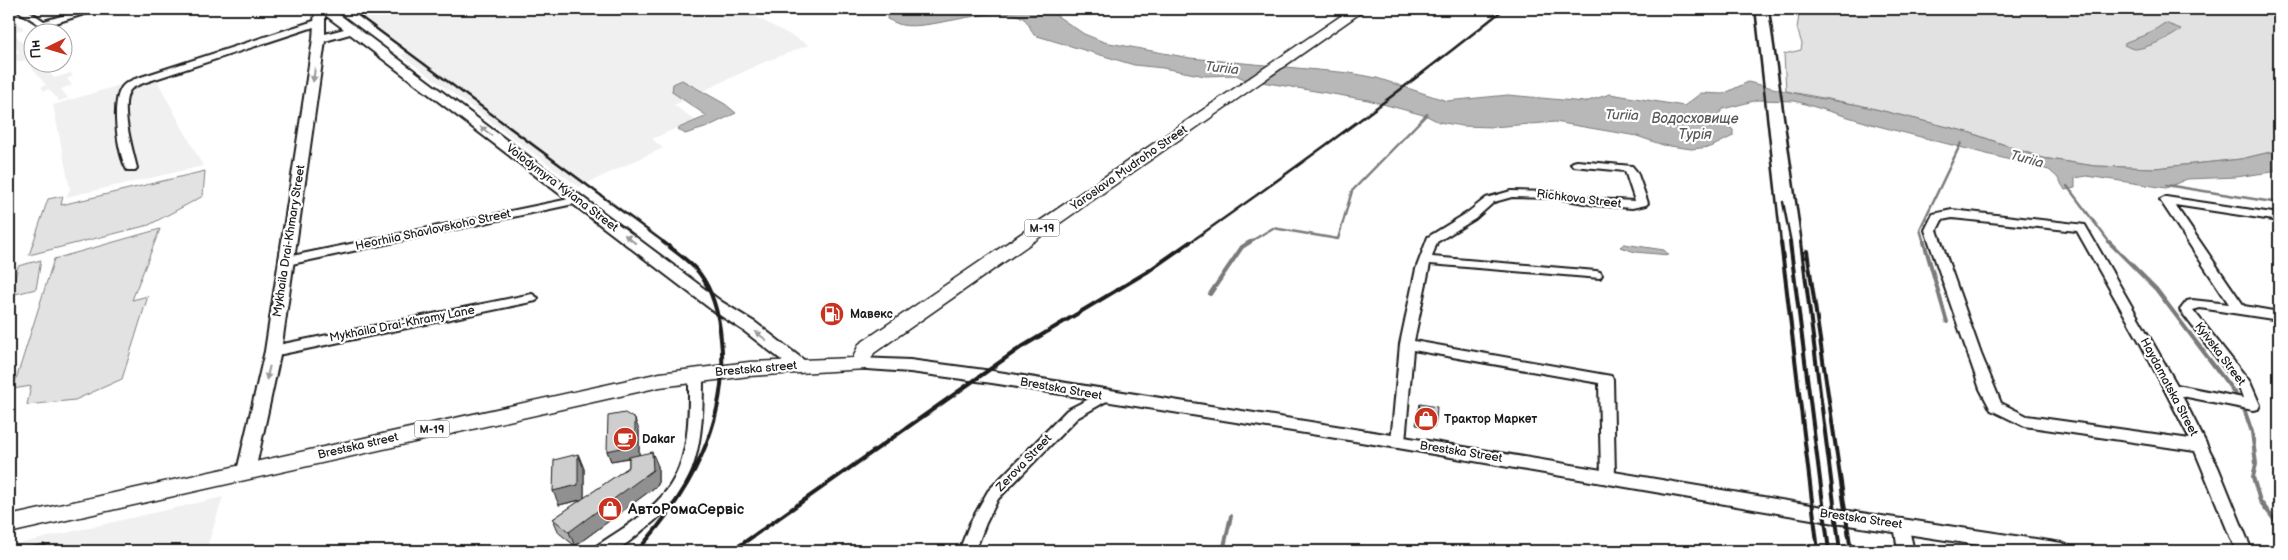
<svg xmlns="http://www.w3.org/2000/svg" width="2288" height="560" font-family="'Balsamiq Sans',sans-serif">
<style>
.built{fill:#f0f0f0}
.green{fill:#e2e2e2;stroke:#7f7f7f}
.water{fill:#b8b8b8;stroke:#7a7a7a}
.lines{fill:none;stroke-linecap:round;stroke-linejoin:round}
.stream-far1{stroke:#7a7a7a;stroke-width:2.5}
.stream{stroke:#7a7a7a;stroke-width:4}
.minor-casing{stroke:#1c1c1c;stroke-width:4}
.major-casing{stroke:#1c1c1c;stroke-width:4}
.highway-casing{stroke:#1c1c1c;stroke-width:3}
.minor{fill:#fff;fill-rule:evenodd}
.major{fill:#fff;fill-rule:evenodd}
.highway{fill:#fff;fill-rule:evenodd}
.rail-far1{stroke:#1c1c1c;stroke-width:2.5}
.rail{stroke:#1c1c1c;stroke-width:4}
.wall{fill:#b1b1b1;stroke:#1c1c1c}
.shaded-wall{fill:#909090;stroke:#1c1c1c}
.building{fill:#cecece;stroke:#1c1c1c}
.oneway{fill:#999}
.labels{text-anchor:middle;dominant-baseline:central;stroke-width:4.5;stroke-linejoin:round;paint-order:stroke}
.shield{fill:#fff;stroke:#606060;stroke-width:1}
.shield-label{font-size:11px;font-weight:bold;fill:#1c1c1c}
.street-label{font-size:12px;fill:#1c1c1c;stroke:#fff}
.poi-label{font-size:12px;font-weight:bold;fill:#1c1c1c;stroke:#fff;text-anchor:start}
.water-label{font-size:14px;font-style:italic;fill:#5a5a5a;stroke:#fff}
.near-poi-label{font-size:15px;font-weight:bold;fill:#1c1c1c;stroke:#fff;text-anchor:start}
</style>
<rect width="100%" height="100%" fill="#fff"/>
<filter id="ink" filterUnits="userSpaceOnUse"><feTurbulence type="fractalNoise" baseFrequency=".02" numOctaves="2"/><feDisplacementMap in="SourceGraphic" scale="10" xChannelSelector="R" yChannelSelector="G"/><feConvolveMatrix kernelMatrix="1 2 1 2 8 2 1 2 1" color-interpolation-filters="sRGB"/></filter>
<g filter="url(#ink)">
<g class="built">
<path d="M353,9H741L809,45L762,63L674,105L695,120L652,139L663,148L579,187L401,55L410,51Z"/>
<path d="M15,19L24,29L14,32L32,55V62L51,63L58,69L49,72L54,78L71,73L73,76L67,79L72,85L61,89L68,98L59,101L49,89L44,91L41,87L46,85L25,60L18,62L12,55L19,52L9,41V21Z"/>
<path d="M154,75L203,166L66,197L70,189L53,105Z"/>
<path d="M223,497L206,551H9V546Z"/>
</g>
<g class="green">
<path d="M1800,9H2279V150L2241,159L2155,168L2095,166L2043,158L1968,132L1859,105L1786,91L1784,54L1801,50L1802,44L1797,28Z"/>
<path d="M205,171L203,196L149,225L29,255L48,199L63,196L61,205Z"/>
<path d="M160,229L132,300L148,296L122,379L75,400L27,405L31,386L13,389L54,259Z"/>
<path d="M41,260L36,289L11,295L18,266Z"/>
</g>
<g class="water">
<path d="M888,9C912,9 935,15 959,9H1047L1084,34L1104,42L1190,58L1350,73L1377,78L1447,101L1508,95L1585,102L1610,94L1684,106L1701,93L1723,94L1748,82L1806,96L1859,105L1968,132L2042,158L2095,166L2155,168L2241,159L2279,150V171L2236,177L2187,179L2166,188L2087,176L2075,178V188L2065,190L2057,177L2049,170L1878,126L1795,101L1758,100L1723,109L1718,115L1733,130V136L1711,147L1691,149L1663,145L1637,136L1555,122L1493,127L1462,126L1439,122L1427,116L1368,100L1244,79L1236,75L1205,76L1163,68L1134,65L1034,35C1031,30 1028,22 1024,19C1006,1 930,31 902,25C897,24 892,21 887,19Z"/>
<path d="M2165,23L2181,29C2176,36 2144,49 2135,49C2131,49 2127,46 2124,45L2126,42L2148,34Z"/>
<path d="M682,80L725,104L736,113L705,128L685,134L678,129L681,127L707,116L672,92L673,84Z"/>
<path d="M1624,244L1664,250L1669,255L1635,252L1620,247Z"/>
</g>
<g class="lines">
<g class="stream-far1">
<path d="M2166,185L2279,203"/>
<path d="M2067,186L2110,243"/>
<path d="M1248,243L1273,228L1338,239L1352,191L1427,114"/>
<path d="M1924,243L1920,229L1961,143"/>
</g>
<g class="stream">
<path d="M1924,242L1947,322"/>
<path d="M2109,242L2156,289L2240,400"/>
<path d="M1210,294L1242,247L1250,242"/>
<path d="M2243,406L2252,432L2256,464L2253,477L2260,501L2279,526"/>
<path d="M1223,551L1231,516"/>
</g>
<g class="minor-casing">
<g id="minor">
<path d="M15,9H26L44,21L86,9H100L43,27Z"/>
<path d="M320,19L325,22L323,24L146,82C141,84 135,86 131,89C118,103 133,151 137,168L135,170H127C118,154 110,103 122,87C126,82 132,80 138,78Z"/>
<path d="M1577,161L1632,166L1637,172L1648,203L1646,205L1632,208L1595,205L1556,198L1512,197L1494,202L1475,219L1437,242L1432,257L1596,271L1600,272L1602,275L1600,278L1430,264L1414,341L1611,376L1613,379L1615,477L1613,481L1608,483L1603,481L1601,477L1599,383L1413,350L1405,442L1403,446H1393L1391,442L1400,344L1416,269L1428,237L1467,213L1486,198L1511,191L1556,192L1595,199L1635,201L1625,171L1573,166L1571,164L1573,162Z"/>
<path d="M579,197L585,200L583,202L287,265L281,261L287,257Z"/>
<path d="M2166,197L2279,214V221L2175,205L2244,306L2279,312V320L2200,308L2193,310L2250,382L2260,405L2258,409L2253,410L2182,396L2218,467L2252,551H2236L2195,451L2024,426L1991,410L1980,389L1925,230L1933,214L1952,210L2085,225L2177,385L2243,398L2239,387L2180,310L2187,301L2192,300L2229,304L2160,200ZM1952,218L2077,231L2142,346L2190,439L2027,416L2001,403L1981,354L1937,230L1942,220Z"/>
<path d="M532,294L538,298L536,301L273,356L266,351L273,346Z"/>
<path d="M696,370L701,372L703,375C703,439 700,489 644,529C636,536 623,548 613,551C607,553 599,551 593,551L595,547C620,530 649,514 667,490C691,458 689,412 689,375L691,372Z"/>
<path d="M1105,391L1110,393L1112,396L1110,399L1077,418L998,499L986,523L975,551H959L970,523L988,491L1067,410Z"/>
<path d="M1902,519L1907,521L1914,551H1898L1894,525L1897,521Z"/>
</g>
</g>
<g class="major-casing">
<g id="major">
<path d="M315,9H332L722,302L756,323L805,361L807,365L805,369L799,371L793,369L744,331L712,310L350,34L325,41L281,351L255,471L252,476L246,478L240,476L237,471L265,351L313,39ZM325,15L344,29L325,34Z"/>
<path d="M859,358L910,360L992,371L1398,436L1835,509L2062,543L2069,546L2071,551H2017L1835,523L1398,448L992,383L910,372L853,368L851,364L853,360Z"/>
</g>
</g>
<g class="highway-casing">
<path id="highway" d="M1351,9H1366L874,353L866,369L749,376L660,387L9,533V516L660,373L749,362L853,358L859,344Z"/>
</g>
<use href="#minor" class="minor"/>
<use href="#major" class="major"/>
<use href="#highway" class="highway"/>
<g class="rail-far1">
<path d="M350,9L665,243"/>
<path d="M1755,9L1781,243"/>
<path d="M1769,9L1802,243"/>
<path d="M1783,202L1791,243"/>
<path d="M1189,243C1296,168 1402,91 1504,9"/>
</g>
<g class="rail">
<path d="M1781,242L1818,551"/>
<path d="M1790,242L1829,551"/>
<path d="M1801,242L1840,551"/>
<path d="M1807,251L1851,551"/>
<path d="M637,551C690,493 730,420 721,339C719,316 714,293 700,274C690,261 676,252 663,242"/>
<path d="M732,551L1020,348L1147,272L1190,242"/>
</g>
</g>
<g class="wall">
<path d="M1420,404L1436,420L1434,427L1416,425Z"/>
<path d="M639,430V455L658,466V485L575,546L559,533L553,519L581,500L559,505L578,454L584,469V498L629,467V458L611,461L607,451Z"/>
</g>
<g class="shaded-wall">
<path d="M635,419L639,430V456L611,461L607,451Z"/>
<path d="M652,452L658,466V485L575,546L569,532Z"/>
<path d="M578,454L584,469V499L559,505L553,491Z"/>
<path d="M44,544L51,551H41Z"/>
</g>
<g class="building">
<path d="M1420,404L1437,407L1436,420L1418,417Z"/>
<path d="M625,413L635,419V445L607,451L608,416Z"/>
<path d="M652,452L653,470L569,532L553,519L629,467V457Z"/>
<path d="M578,454V485L553,491L554,460Z"/>
<path d="M44,544L41,551H9Z"/>
</g>
<defs><path id="oneway-solid" d="M-6-.8H1V-3.2L6.5 0L1 3.2V.8H-6Z" transform="scale(1.25)"/></defs>
<g class="oneway">
<use href="#oneway-solid" transform="translate(314 75) rotate(98)"/>
<use href="#oneway-solid" transform="translate(486 131) rotate(-143)"/>
<use href="#oneway-solid" transform="translate(630 239) rotate(-142)"/>
<use href="#oneway-solid" transform="translate(761 336) rotate(-143)"/>
<use href="#oneway-solid" transform="translate(268 373) rotate(103)"/>
</g>
</g>
<defs>
<g id="fuel-disc" transform="scale(1.25)"><circle r="9.5" fill="#c8321e" stroke="#fff"/><path d="M-5.5-6h7V0h2V4h1.3V-2.5L3-4.5l.8-.8L6-3V5H2.5V1h-1V6h-7ZM-4.2-4.7v3.2H.2V-4.7Z" fill="#fff"/></g>
<g id="shop-disc" transform="scale(1.25)"><circle r="9.5" fill="#c8321e" stroke="#fff"/><path d="M-5-2.5h2.3a2.7 3.5 0 0 1 5.4 0H5L5.5 6h-11ZM-1.5-2.5h3a1.5 2.3 0 0 0-3 0Z" fill="#fff"/></g>
<g id="cafe-disc" transform="scale(1.25)"><circle r="9.5" fill="#c8321e" stroke="#fff"/><path d="M-5.5-4.5H6V0H3Q3 3.5 0 3.5H-2.5Q-5.5 3.5-5.5 0ZM3-3.2v2h1.7v-2ZM-6 4.5H4V6H-6Z" fill="#fff"/></g>
</defs>
<g fill-rule="evenodd">
<use href="#fuel-disc" x="832" y="314"/>
<use href="#shop-disc" x="1426" y="419"/>
<use href="#cafe-disc" x="625" y="439"/>
<use href="#shop-disc" x="610" y="509"/>
</g>
<g class="labels">
<g class="shield">
<rect x="1024.5" y="219.5" width="35" height="17" rx="4"/>
<rect x="414.5" y="420.5" width="35" height="17" rx="4"/>
</g>
<g class="shield-label">
<text x="1042" y="228">М-19</text>
<text x="432" y="429">М-19</text>
</g>
<g class="street-label">
<text transform="translate(1129 168) rotate(-35)">Yaroslava Mudroho Street</text>
<text transform="translate(562 188) rotate(37)">Volodymyra Kyiana Street</text>
<text transform="translate(1579 199) rotate(7)">Richkova Street</text>
<text transform="translate(433 230) rotate(-12)">Heorhiia Shavlovskoho Street</text>
<text transform="translate(289 241) rotate(-81)">Mykhaila Drai-Khmary Street</text>
<text transform="translate(402 324) rotate(-11)">Mykhaila Drai-Khramy Lane</text>
<text transform="translate(2220 354) rotate(53)">Kyivska Street</text>
<text transform="translate(756 369) rotate(-5)">Brestska street</text>
<text transform="translate(2169 387) rotate(62)">Haydamatska Street</text>
<text transform="translate(1061 389) rotate(10)">Brestska Street</text>
<text transform="translate(358 446) rotate(-13)">Brestska street</text>
<text transform="translate(1461 452) rotate(9)">Brestska Street</text>
<text transform="translate(1024 463) rotate(-46)">Zerova Street</text>
<text transform="translate(1861 519) rotate(8)">Brestska Street</text>
</g>
<g class="poi-label">
<text x="850" y="314">Мавекс</text>
<text x="1444" y="419">Трактор Маркет</text>
<text x="642" y="439">Dakar</text>
</g>
<g class="water-label">
<text transform="translate(1222 68) rotate(6)">Turiia</text>
<text transform="translate(1622 115) rotate(2)">Turiia</text>
<text x="1695" y="118">Водосховище<tspan x="1695" dy="16">Турія</tspan></text>
<text transform="translate(2027 159) rotate(15)">Turiia</text>
</g>
<g class="near-poi-label">
<text x="628" y="509">АвтоРомаСервіс</text>
</g>
</g>
<rect width="2288" height="560" fill="none" stroke="#fff" stroke-width="30"/>
<rect x="15" y="15" width="2258" height="530" fill="none" stroke="#1c1c1c" stroke-width="2" filter="url(#ink)"/>
<g transform="translate(48 48) rotate(265)"><circle r="24" fill="#ffffff" stroke="#a4a4a4"/>
<path d="M0-4L9 19L0 12L-9 19Z" fill="#c8321e"/>
<text y="-8" font-size="14" font-weight="bold" text-anchor="middle" fill="#1c1c1c">Пн</text>
</g>
</svg>
